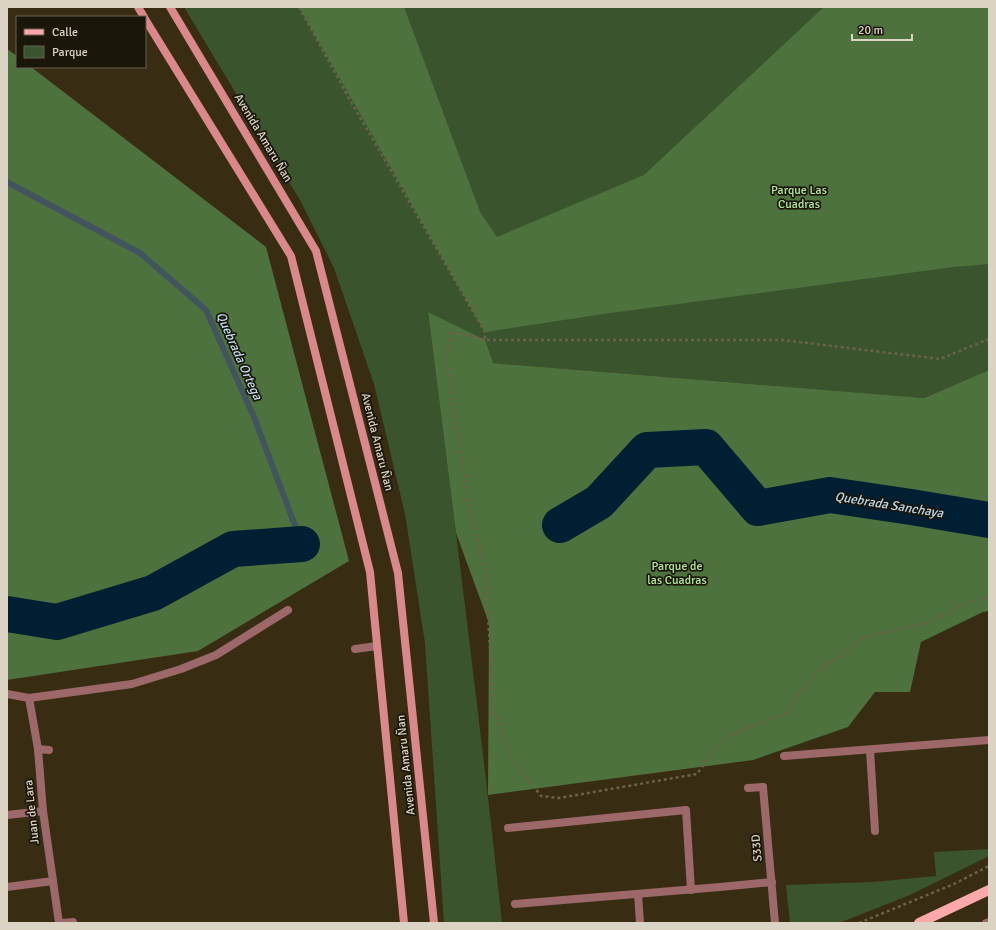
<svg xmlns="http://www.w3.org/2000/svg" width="996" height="930" font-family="Signika,sans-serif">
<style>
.green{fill:#3a552e}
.forest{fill:#4e723e}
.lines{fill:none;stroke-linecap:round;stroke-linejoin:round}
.stream{stroke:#42555f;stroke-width:6}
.river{stroke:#001f33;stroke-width:36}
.path{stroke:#6c624b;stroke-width:2.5;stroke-dasharray:3 3;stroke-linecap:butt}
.service{stroke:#9c686a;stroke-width:8}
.minor{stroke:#9c686a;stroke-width:8}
.secondary{stroke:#da888b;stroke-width:8}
.primary{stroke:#fda8aa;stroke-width:10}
.labels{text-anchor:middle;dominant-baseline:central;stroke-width:3.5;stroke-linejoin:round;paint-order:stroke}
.street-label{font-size:12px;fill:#dbd4c5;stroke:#1b160a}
.park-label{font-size:12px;fill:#b4ea9c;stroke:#1b160a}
.water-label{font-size:13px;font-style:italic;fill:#bcdcf4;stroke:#1b160a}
</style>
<rect width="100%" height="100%" fill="#382d12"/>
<g class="green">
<path d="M184,7H989V370L924,398L493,363L428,313C454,516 480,719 502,923H444L425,643L405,514L374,384L334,268L300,200Z"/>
<path d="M989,849V856L910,895L839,923H790L786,885L873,882L936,876L934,852Z"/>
</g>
<g class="forest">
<path d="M299,7H404L480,212L497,237L644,175L824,7H989V264L953,267L603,314L485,332Z"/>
<path d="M7,49L17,56V67H31L266,247L349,561L198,651L7,680Z"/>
<path d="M428,312L485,340L493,363L924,398L989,370V611L983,612L921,642L910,692H875L848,727L753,760L488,795L489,623L456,533Z"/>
</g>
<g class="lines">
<path class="stream" d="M7,182L140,253L206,310L254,417L302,544"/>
<g class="river">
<path d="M560,525L599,502L647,450L706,447L758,508L830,495L911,507L989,520"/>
<path d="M7,614L57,622L153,593L233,549L302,544"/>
</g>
<g class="path">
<path d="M299,7L350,100L485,332V340"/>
<path d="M989,339L940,359L782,340H485L450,331L447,360L453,404L469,503L485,569L494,712L511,757L541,796L559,798L697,774L719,743L728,736L788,712L793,701L804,687L821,669L863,639L875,634L925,624L936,618L948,614L966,603L989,597"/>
<path d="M859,923L954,884L989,866"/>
</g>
<g class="service">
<path d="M355,649L377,646"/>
<path d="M870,750L875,831"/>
<path d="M784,756L989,740"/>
<path d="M748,788L763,787"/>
<path d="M508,828L686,810L691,890"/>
<path d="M7,887L53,881"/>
<path d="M638,894L640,923"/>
<path d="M515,904L720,887L772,882"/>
<path d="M986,923L989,922"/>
</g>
<g class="minor">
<path d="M7,694L29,698L132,684L181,669L216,655L288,610"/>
<path d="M29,698L38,749L43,811L59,923"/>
<path d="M38,749L49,750"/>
<path d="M763,787L775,923"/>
<path d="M7,815L43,811"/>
<path d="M62,923L73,922"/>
</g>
<g class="secondary">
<path d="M138,7L144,17"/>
<path d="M170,7L316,251L398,573L434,923"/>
<path d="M145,19L291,256L370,572L404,923"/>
</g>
<path class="primary" d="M919,923L989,890"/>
</g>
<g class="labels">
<g class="street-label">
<text transform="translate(263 138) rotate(59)">Avenida Amaru Ñan</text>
<text transform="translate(377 442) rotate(76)">Avenida Amaru Ñan</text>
<text transform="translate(406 765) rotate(-96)">Avenida Amaru Ñan</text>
<text transform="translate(32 812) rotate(-96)">Juan de Lara</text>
<text transform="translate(757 848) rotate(-95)">S33D</text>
</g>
<g class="park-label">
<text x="799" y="190">Parque Las<tspan x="799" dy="14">Cuadras</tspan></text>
<text x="677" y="566">Parque de<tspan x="677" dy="14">las Cuadras</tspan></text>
</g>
<g class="water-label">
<text transform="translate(239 356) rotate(66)">Quebrada Ortega</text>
<text transform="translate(889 505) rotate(9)">Quebrada Sanchaya</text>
</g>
</g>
<rect width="996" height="930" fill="none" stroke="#dbd4c5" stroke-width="16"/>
<rect x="16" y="16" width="130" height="52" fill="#1b160a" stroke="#686255"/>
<rect x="24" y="29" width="20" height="6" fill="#fda8aa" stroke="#686255"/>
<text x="52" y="36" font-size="12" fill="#dbd4c5">Calle</text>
<rect x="24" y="46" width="20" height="12" fill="#3a552e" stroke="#686255"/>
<text x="52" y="56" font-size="12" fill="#dbd4c5">Parque</text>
<path d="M852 34v6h60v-6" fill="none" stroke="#dbd4c5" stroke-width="2"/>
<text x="858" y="34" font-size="12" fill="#dbd4c5" stroke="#1b160a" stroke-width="3" paint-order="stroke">20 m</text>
</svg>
